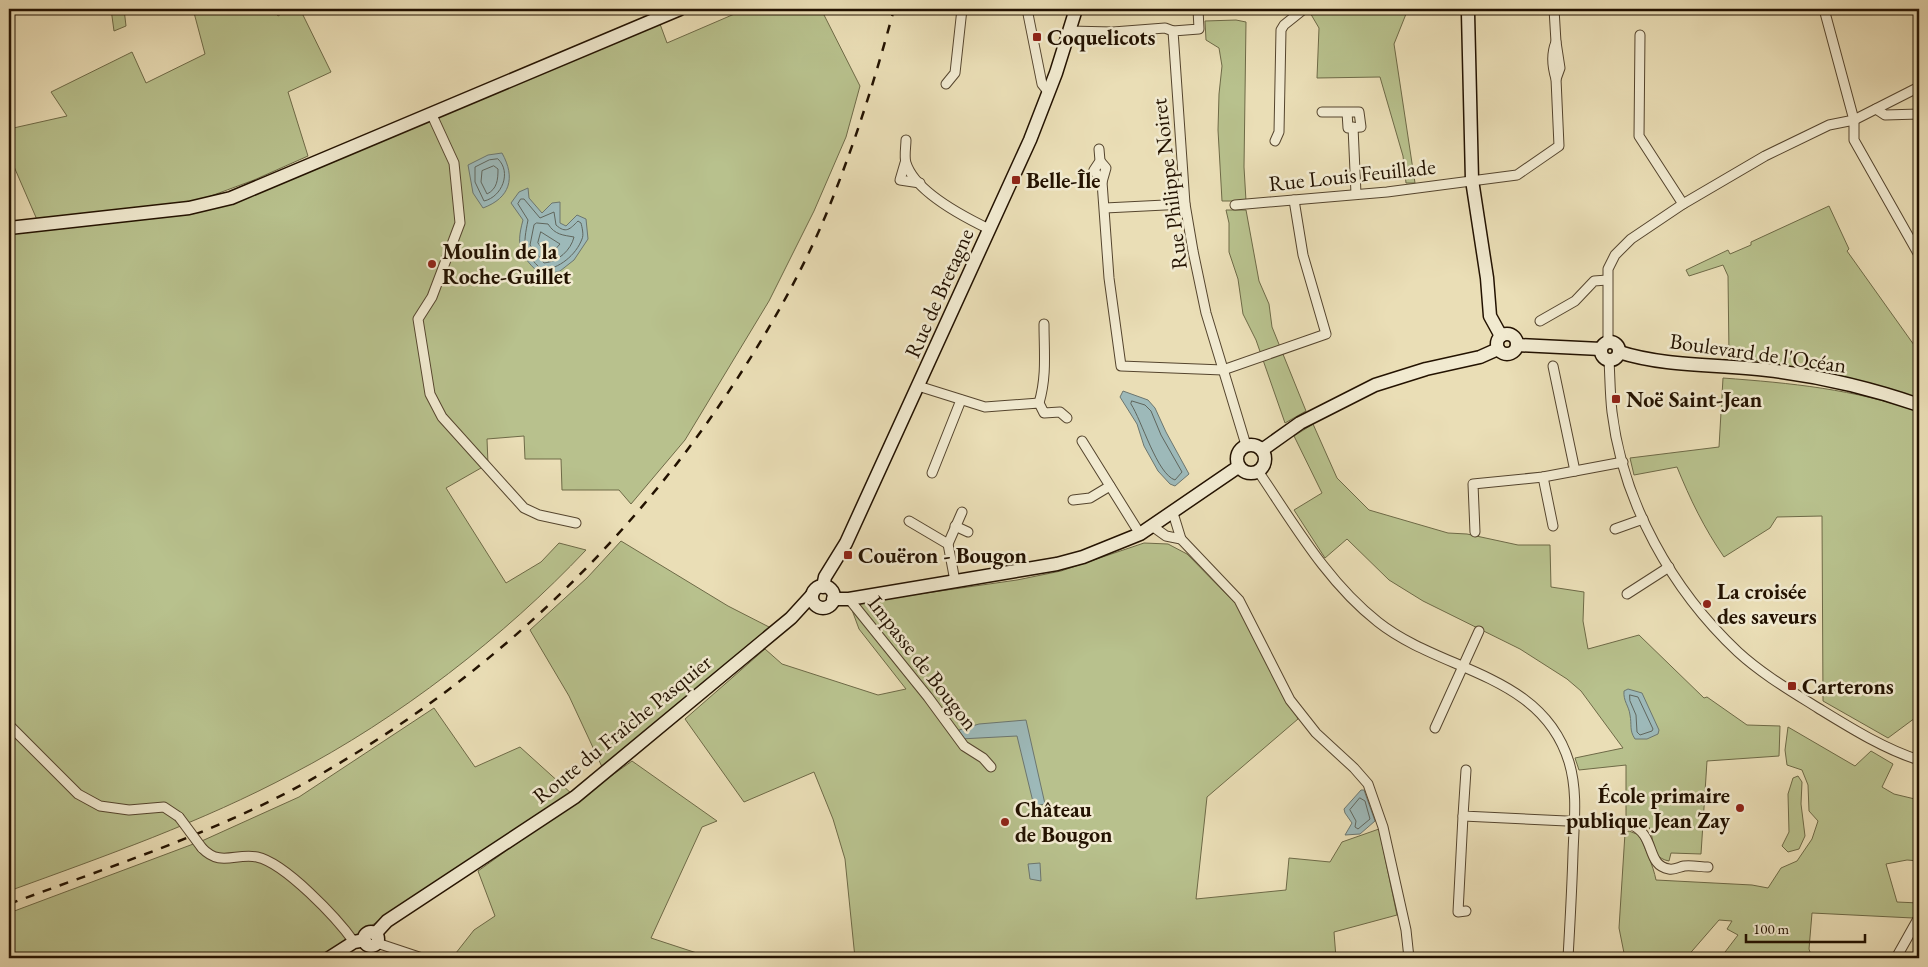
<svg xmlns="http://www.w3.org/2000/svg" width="1928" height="967" font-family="'EB Garamond',serif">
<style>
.green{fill:#b8c18d;stroke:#6e6a47}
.water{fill:#9db9b9;stroke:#6c766f}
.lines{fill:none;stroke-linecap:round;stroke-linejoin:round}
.shore{stroke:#60665d;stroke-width:1}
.street-casing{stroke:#55452e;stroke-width:11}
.secondary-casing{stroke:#231201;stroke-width:15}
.street{stroke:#f1ead0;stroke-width:9}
.secondary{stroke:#f1ead0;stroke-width:12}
.rail{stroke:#231201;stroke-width:2.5;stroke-dasharray:9 9;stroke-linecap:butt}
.street-bridge-casing{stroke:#55452e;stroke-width:11;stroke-linecap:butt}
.street-bridge{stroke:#f1ead0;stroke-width:9}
.poi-dot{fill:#8f2418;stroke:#f1ead0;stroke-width:2}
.labels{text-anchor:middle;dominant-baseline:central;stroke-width:5;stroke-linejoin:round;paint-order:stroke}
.poi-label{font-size:22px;font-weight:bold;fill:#231201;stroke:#f1ead0;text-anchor:start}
.street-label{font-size:22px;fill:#231201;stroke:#f1ead0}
</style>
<rect width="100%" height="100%" fill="#eadeb6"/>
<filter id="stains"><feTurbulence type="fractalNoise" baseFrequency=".004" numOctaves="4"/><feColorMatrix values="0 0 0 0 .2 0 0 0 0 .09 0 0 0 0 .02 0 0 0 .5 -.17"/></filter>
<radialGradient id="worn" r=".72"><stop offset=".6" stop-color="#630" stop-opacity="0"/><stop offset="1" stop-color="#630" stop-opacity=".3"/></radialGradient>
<g class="green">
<path d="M111,9H124L126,26L114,31Z"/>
<path d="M193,9H273L278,16L289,9H300L331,72L288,92L308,156L254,180L192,203L38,222L12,162L9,129L67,116L51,92L132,52L146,83L205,54Z"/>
<path d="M746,9H821L860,86L846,137L814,211L769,301L685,440L631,504L619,490H562L561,459H525L524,436L487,439L488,464L446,488L506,583L541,562L559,543L586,550C505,636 398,719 292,774C202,822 105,856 9,891V228L189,208L589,54L660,24L667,43Z"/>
<path d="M1313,9H1408L1394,44L1415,183H1406L1403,156L1380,77L1317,78L1319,28L1309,11Z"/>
<path d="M1236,20L1246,22L1244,167L1246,201H1222L1218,130L1219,94L1222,66L1219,48L1206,40L1205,21Z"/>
<path d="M1829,206L1849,249L1847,251L1919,352V398L1860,382L1729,355L1728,276L1723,265L1689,276L1686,270L1728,250L1730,254L1751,245V242Z"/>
<path d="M1226,210H1246L1259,281L1269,304L1272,327L1306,411L1285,423L1256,340L1243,314L1238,279L1229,252V223Z"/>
<path d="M1723,378C1790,383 1855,389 1919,412V710L1915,718L1888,738L1823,701L1822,516L1777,517L1770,528L1724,557C1704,528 1690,499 1677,467L1634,475L1630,458L1719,447Z"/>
<path d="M1313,424L1337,478L1369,510L1448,533L1467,534L1518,545H1550L1551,587L1584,592L1583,621L1588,649L1639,635L1704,698L1707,697L1747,725L1780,726L1779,756L1707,761L1701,854L1671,853L1669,861C1645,857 1659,828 1642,821C1638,819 1631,819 1626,819V765L1579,770L1575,758L1623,748L1581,691L1567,679L1520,649L1423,601L1389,580L1347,539L1325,558L1294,510L1322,493L1294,436Z"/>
<path d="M621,541L728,606L771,628L603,769L569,696L530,630L587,578Z"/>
<path d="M1144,543L1168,544L1187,554L1239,607L1298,719L1207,797L1196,899L1286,890L1289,858L1330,862L1342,842L1379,829L1397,915L1334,932L1336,958H855L845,859L833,819L814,772L744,802L685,719L765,649L782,664L878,695L906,689L859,629L852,610L856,603L1017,580L1061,571Z"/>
<path d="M434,708L475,767L520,747L572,794L322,958H9V913L204,840L299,797Z"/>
<path d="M1788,727L1855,766L1871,751L1893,764L1882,787L1894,794L1919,800V861L1907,860L1886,864L1897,902L1919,903L1913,918L1812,913L1809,949L1812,958H1726L1722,956L1738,935L1727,929L1732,921L1719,920L1686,958H1625L1619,928L1625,833L1629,831L1639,835C1646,850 1653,865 1656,880L1752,885L1768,888L1781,868L1797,861L1812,839L1818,821L1809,811L1808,785L1802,770L1787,765L1785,750Z"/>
<path d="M632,761L717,821L702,827L651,938L712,958H452L474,930L495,916L478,871Z"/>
<path d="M1798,776L1802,782L1801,804L1805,836L1799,849L1788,852L1782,846L1789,832L1788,794L1793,778Z"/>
</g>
<g class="water">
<path d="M502,153C516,178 510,198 483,208L473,193L468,165L488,155Z"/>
<path d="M528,188L529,198L542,213L552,203L560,202V223L566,226L577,215L586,219L588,239L574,260L560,271L542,276C521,256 515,249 523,220L511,203L519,192Z"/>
<path d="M1123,391L1148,400L1155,408L1166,432L1189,474L1175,486L1170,484L1158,471L1144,446L1137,424L1120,397Z"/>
<path d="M1628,689L1642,693L1659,730L1658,734L1647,739H1635C1629,730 1632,725 1630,715C1629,706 1623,701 1624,691Z"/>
<path d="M1026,720L1045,804L1034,806L1017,736L960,739L959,730L979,724Z"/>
<path d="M1361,790H1364L1375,821L1360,834L1345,835L1352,823L1345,813L1344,809Z"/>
<path d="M1040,863L1041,881L1030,879L1028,864Z"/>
</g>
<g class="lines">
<g class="shore">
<path d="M498,159C512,172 502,197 484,201L475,182V167L489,160Z"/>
<path d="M494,166L498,169C498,180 497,189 487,194L481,182L482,171Z"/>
<path d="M521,199H524L540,218L554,212L556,225C566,234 570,229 578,221L581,223C582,227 584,235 582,239C576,255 559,269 542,270C522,251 523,246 528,220L518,204Z"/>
<path d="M537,223L548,224C555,235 563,235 574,237C571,250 558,262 544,263L530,245L534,225Z"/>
<path d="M541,232L560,244L551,254H546L538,243Z"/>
<path d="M1132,401L1145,405L1151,411L1161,435L1182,472L1175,480C1157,474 1142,421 1131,404Z"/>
<path d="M1630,695L1638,697L1653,729L1652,731L1640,735L1637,732L1636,715L1630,701Z"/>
<path d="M1360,798L1365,801L1370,819L1358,829L1355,827L1356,821L1350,810Z"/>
</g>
<g class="street-casing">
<g id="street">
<path d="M1027,9L1042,84L1049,93"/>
<path d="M1198,9L1199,29L1173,31L1185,204L1193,251L1206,313L1246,445"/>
<path d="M1554,9L1556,42L1560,68L1556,79"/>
<path d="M1824,9L1854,120"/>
<path d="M1069,31L1113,32L1165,28L1173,31"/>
<path d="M1640,35L1639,136L1683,204"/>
<path d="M946,84L955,73L962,9"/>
<path d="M1876,109L1885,115L1919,114"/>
<path d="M1322,112H1359L1361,127L1348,128L1347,112"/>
<path d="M431,113L454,163L460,223L432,297L418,319L430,394L442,417L524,508L539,515L576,523"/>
<path d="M1854,120V140L1919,255"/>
<path d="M1353,127L1356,194"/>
<path d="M906,140C906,146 904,157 906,163C915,192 964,217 989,229"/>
<path d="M1275,141L1279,132L1281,30L1284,25L1304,9"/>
<path d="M1099,149L1100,161L1094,170L1102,182L1109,278L1121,366L1223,370L1326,334L1303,255L1294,200"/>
<path d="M1100,161L1106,168L1102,182"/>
<path d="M905,163L900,180L920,183"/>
<path d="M1235,205L1387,192L1517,175L1559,146L1556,79C1552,66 1551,54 1556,42"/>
<path d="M1105,208L1185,204"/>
<path d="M1540,321L1575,301L1594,281L1607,280"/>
<path d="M1608,342V269L1615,255L1631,239L1683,204L1765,156L1829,125L1854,120L1919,87"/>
<path d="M1609,360C1610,377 1610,395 1612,412C1623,503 1672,590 1738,652C1762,674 1791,691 1818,708C1849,727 1884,749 1919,760"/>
<path d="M1553,366L1575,471"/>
<path d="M918,386L985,407L1039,403L1044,413L1060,412L1067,418"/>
<path d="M1039,403C1047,376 1044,351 1044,324"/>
<path d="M1082,441L1140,534"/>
<path d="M1258,471C1294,524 1327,582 1378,622C1441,672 1542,673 1569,762C1578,792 1574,823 1573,853C1572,888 1570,923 1568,958"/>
<path d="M932,473L961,400"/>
<path d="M1543,477L1553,526"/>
<path d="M1073,500L1090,498L1110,486"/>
<path d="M1173,513L1181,539L1239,600L1290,700L1316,733L1354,768L1368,784L1383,827L1406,930L1409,958"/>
<path d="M909,521L948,544L962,512"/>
<path d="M955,526L968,532"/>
<path d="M1152,526L1166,536L1181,539"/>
<path d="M1615,529L1643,519"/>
<path d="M1475,532L1473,484L1543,477L1623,462"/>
<path d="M948,544L955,581"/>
<path d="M1627,594L1669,567"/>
<path d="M849,599L928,697L964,746L983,758L991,767"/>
<path d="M9,725L78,794L100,806L129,810L164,807L179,817"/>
<path d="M1435,728L1479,631"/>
<path d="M1466,770L1463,816L1630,824C1657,835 1645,865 1669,869C1675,870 1679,867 1684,866C1692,865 1701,867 1708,867"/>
<path d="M1463,816L1458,912L1466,911"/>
<path d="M202,848C220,867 235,853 257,857C285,863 337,918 354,942"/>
<path d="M377,943L422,958"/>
<path d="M1896,958L1919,917"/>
</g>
</g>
<g class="secondary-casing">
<g id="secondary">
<path d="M1468,13L1472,180L1487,278L1490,316L1501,336"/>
<path d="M9,228L189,208L231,198L680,9"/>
<circle cx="1507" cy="344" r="10"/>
<circle cx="1610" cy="351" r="9"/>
<path d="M1517,345L1601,349"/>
<path d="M1619,352C1666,367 1718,364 1767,370C1818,376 1870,388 1919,405"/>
<circle cx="1251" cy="459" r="14"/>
<path d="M1262,450L1300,423L1375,385L1426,369L1480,357L1498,349"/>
<circle cx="823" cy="597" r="11"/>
<path d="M823,587L825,577L846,543L1030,140L1056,73L1076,9"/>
<path d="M833,599H849L1057,564L1083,557L1140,534L1238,467"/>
<circle cx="371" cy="939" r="7"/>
<path d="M375,934L387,921L575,797L791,618L812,595"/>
<path d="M329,958L354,942L365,940"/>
</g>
</g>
<use href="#street" class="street"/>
<use href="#secondary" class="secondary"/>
<path class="rail" d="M9,904C114,865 224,830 321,774C488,678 627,546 733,385C768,332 800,276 825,217C853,149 875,80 894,9"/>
<g class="street-bridge-casing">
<path id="street-bridge" d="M179,817L202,848"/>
</g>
<use href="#street-bridge" class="street-bridge"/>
</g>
<g class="poi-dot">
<rect x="1032" y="32" width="10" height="10" rx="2.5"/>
<rect x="1011" y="175" width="10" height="10" rx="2.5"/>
<circle cx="432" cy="264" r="5"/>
<rect x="1611" y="394" width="10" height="10" rx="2.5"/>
<rect x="843" y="550" width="10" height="10" rx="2.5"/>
<circle cx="1707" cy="604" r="5"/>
<rect x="1787" y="681" width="10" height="10" rx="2.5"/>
<circle cx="1740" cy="808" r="5"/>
<circle cx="1005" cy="822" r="5"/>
</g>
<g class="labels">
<g class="poi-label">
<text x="1047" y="37">Coquelicots</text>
<text x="1026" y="180">Belle-Île</text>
<text x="442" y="251">Moulin de la<tspan x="442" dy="25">Roche-Guillet</tspan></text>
<text x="1626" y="399">Noë Saint-Jean</text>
<text x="858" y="555">Couëron - Bougon</text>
<text x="1717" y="591">La croisée<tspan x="1717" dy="25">des saveurs</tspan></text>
<text x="1802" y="686">Carterons</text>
<text x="1730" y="795" text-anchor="end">École primaire<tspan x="1730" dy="25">publique Jean Zay</tspan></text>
<text x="1015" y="809">Château<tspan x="1015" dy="25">de Bougon</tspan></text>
</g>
<g class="street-label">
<text transform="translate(1352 175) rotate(-6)">Rue Louis Feuillade</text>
<text transform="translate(1169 184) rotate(-97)">Rue Philippe Noiret</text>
<text transform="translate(939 293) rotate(-66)">Rue de Bretagne</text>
<text transform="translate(1758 353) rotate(8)">Boulevard de l'Océan</text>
<text transform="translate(923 663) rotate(52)">Impasse de Bougon</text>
<text transform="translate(622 729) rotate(-39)">Route du Fraîche Pasquier</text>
</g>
</g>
<rect width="1928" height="967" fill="none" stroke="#eadeb6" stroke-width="30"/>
<rect x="10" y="10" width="1908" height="947" fill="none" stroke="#231201" stroke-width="2.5"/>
<rect x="15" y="15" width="1898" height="937" fill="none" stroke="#231201"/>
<path d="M1746 934v8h119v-8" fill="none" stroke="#231201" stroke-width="2.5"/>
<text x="1753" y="934" font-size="15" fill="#231201" stroke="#f1ead0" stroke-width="4" paint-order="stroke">100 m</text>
<rect width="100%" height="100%" filter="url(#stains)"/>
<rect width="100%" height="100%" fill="url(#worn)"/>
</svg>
